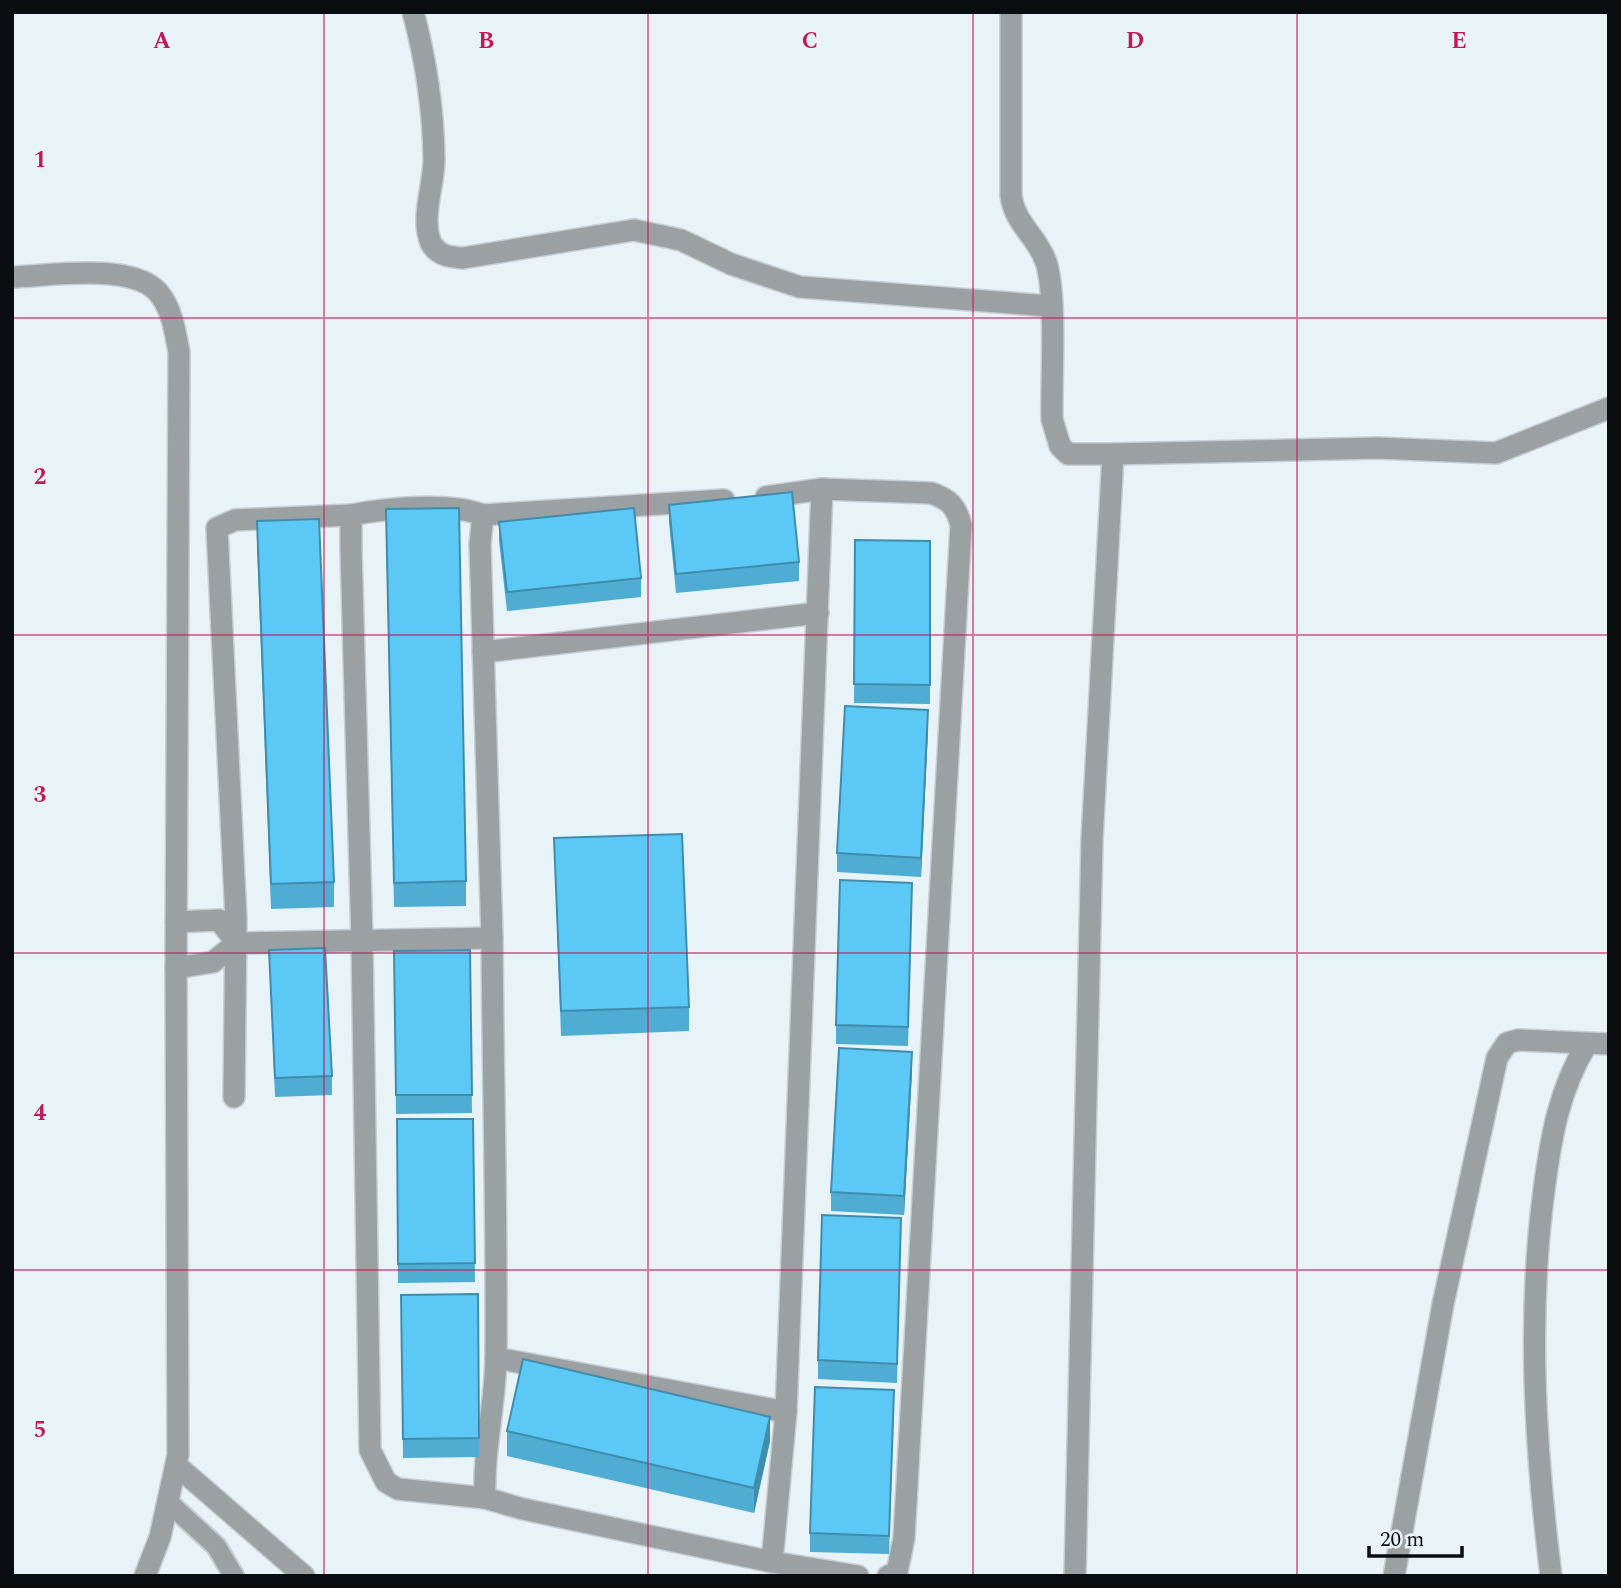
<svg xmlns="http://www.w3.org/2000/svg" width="1621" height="1588" font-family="Spectral,serif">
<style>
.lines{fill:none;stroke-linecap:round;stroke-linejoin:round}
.lane-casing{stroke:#c4ced3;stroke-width:23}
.street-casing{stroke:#c4ced3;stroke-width:24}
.lane{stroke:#9ba0a2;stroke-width:19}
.street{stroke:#9ba0a2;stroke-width:21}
.wall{fill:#4facd3}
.shaded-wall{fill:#408cac}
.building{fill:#5cc8f5;stroke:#408cac;stroke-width:2}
.grid{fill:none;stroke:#c2185b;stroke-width:2;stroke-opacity:0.55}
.grid-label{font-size:23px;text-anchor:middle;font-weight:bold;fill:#c2185b;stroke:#e8f3f8;stroke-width:5;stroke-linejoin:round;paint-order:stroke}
</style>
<rect width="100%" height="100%" fill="#e8f3f8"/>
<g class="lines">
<g class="lane-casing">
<path id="lane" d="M168,1502L216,1546L234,1576"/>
</g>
<g class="street-casing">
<g id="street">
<path d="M413,12C426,60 433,107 434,157C435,183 420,217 431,243C438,256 450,257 463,258L634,230L681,240L731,264L800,287L1050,306"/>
<path d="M1011,12V196C1015,224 1037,236 1046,262C1057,296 1051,379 1052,419L1060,446L1068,454H1113L1092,840L1075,1576"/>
<path d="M12,277C50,276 138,261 161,296C173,313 175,332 179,352L176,968L178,1455L160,1537L145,1576"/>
<path d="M1113,454L1378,448L1496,453L1609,408"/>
<path d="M766,497L822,489L931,493C949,499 956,506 961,525L904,1538L897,1572L888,1576"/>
<path d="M483,515C448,502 388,508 351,515V549L362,941L370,1450L386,1482L398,1489L485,1498"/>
<path d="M483,652L818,613"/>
<path d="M176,922L219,920L237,943"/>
<path d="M492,938L480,544L483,515L724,500"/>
<path d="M176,968L213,962L237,943L492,938C493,1077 497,1216 496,1354C496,1402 483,1450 485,1498L523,1509L772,1562L858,1576"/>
<path d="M234,1097L236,919L217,528L235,520L351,515"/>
<path d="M496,1358L786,1412"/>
<path d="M176,1465L304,1576"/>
<path d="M772,1562L786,1412L822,489"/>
<path d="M1394,1576L1443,1304L1497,1058L1507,1043L1518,1040L1609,1044"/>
<path d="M1551,1576C1535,1448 1527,1318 1544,1190C1551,1137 1559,1089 1587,1044"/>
</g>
</g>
<use href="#lane" class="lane"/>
<use href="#street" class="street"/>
</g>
<g class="wall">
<path d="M669,505L799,562V581L676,593L669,523Z"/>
<path d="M257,521L334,882V907L271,909L257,546Z"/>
<path d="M499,522L641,578V597L507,611L499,541Z"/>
<path d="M386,534L466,881V906L394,907Z"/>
<path d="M855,540L930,541V704L854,703Z"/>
<path d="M928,729L921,877L837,872V853Z"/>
<path d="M554,838L689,1007V1031L561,1036Z"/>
<path d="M912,902L908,1046L836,1044V1025Z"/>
<path d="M269,950L332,1076V1095L275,1097Z"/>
<path d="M470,950L472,1113L396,1114L394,951Z"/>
<path d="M912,1071L904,1215L831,1211V1192Z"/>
<path d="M397,1119H473L475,1282L398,1283Z"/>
<path d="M901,1237L897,1383L818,1379V1360Z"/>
<path d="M478,1294L479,1457L403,1458L401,1295Z"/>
<path d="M894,1409L889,1554L810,1552V1533Z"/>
<path d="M507,1431L770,1441L754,1513L507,1456Z"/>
</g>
<g class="shaded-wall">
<path d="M928,710V729L921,877V858Z"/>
<path d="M912,1052V1071L904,1215V1196Z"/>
<path d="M770,1417V1441L754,1513V1488Z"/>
</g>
<g class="building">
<path d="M792,492L799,562L676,574L669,505Z"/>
<path d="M459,508L466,881L394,883L386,509Z"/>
<path d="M634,508L641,578L507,592L499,522Z"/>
<path d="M319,519L334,882L271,884L257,521Z"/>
<path d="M855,540L930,541V685L854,684Z"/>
<path d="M845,706L928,710L921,858L837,853Z"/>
<path d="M682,834L689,1007L561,1011L554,838Z"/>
<path d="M840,880L912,883L908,1027L836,1025Z"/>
<path d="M325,948L332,1076L275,1078L269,950Z"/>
<path d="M470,950L472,1095H396L394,951Z"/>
<path d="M839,1048L912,1052L904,1196L831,1192Z"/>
<path d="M397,1119H473L475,1263L398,1264Z"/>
<path d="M822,1215L901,1218L897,1364L818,1360Z"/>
<path d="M478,1294L479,1438L403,1439L401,1295Z"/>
<path d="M523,1359L770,1417L754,1488L507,1431Z"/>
<path d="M815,1387L894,1390L889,1536L810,1533Z"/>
</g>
<path class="grid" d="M324,12V1576M648,12V1576M973,12V1576M1297,12V1576M12,318H1609M12,635H1609M12,953H1609M12,1270H1609"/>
<g class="grid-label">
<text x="162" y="48">A</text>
<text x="486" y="48">B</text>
<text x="810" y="48">C</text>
<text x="1135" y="48">D</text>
<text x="1459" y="48">E</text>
<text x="40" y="167">1</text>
<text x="40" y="484">2</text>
<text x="40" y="802">3</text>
<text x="40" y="1120">4</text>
<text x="40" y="1437">5</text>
</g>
<rect width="1621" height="1588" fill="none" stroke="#090d0f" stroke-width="28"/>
<path d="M1369 1546v10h93v-10" fill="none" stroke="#090d0f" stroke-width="3.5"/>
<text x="1380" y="1546" font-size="21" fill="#090d0f" stroke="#e8f3f8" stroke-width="5" paint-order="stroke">20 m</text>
</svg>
